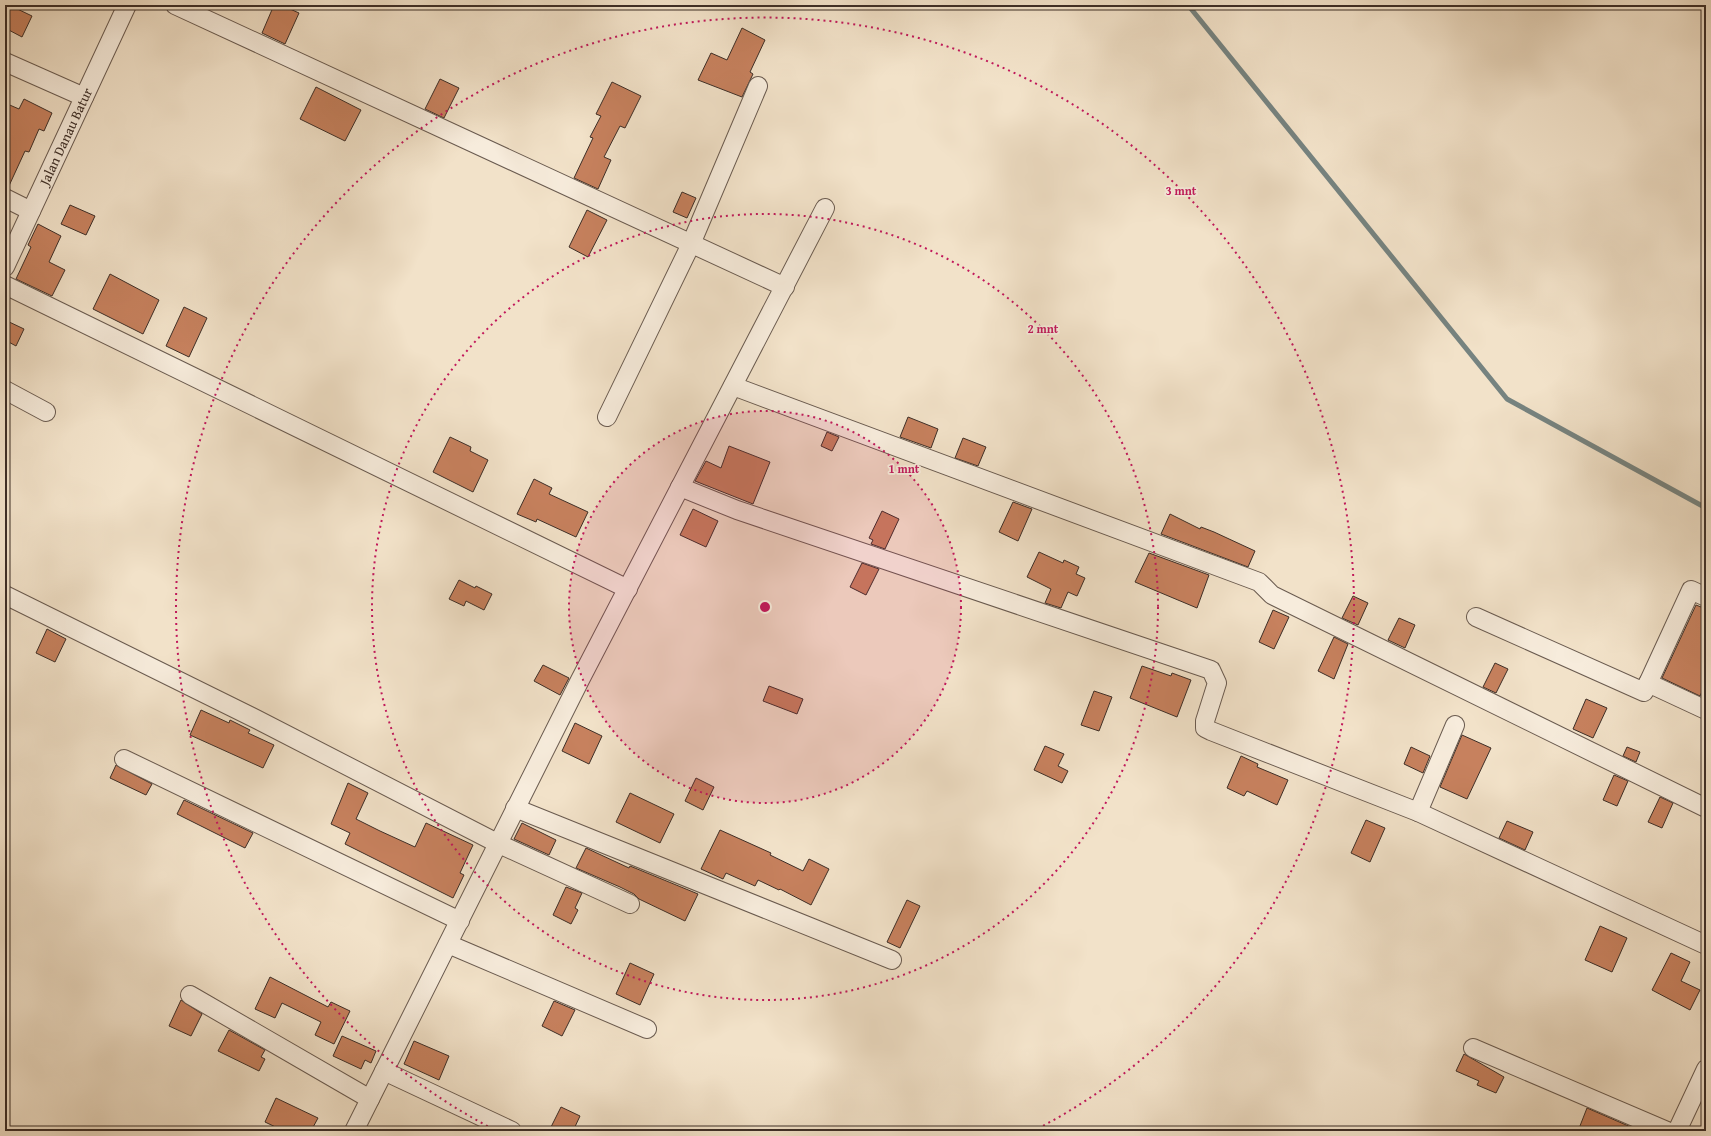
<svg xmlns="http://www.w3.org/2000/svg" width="1711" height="1136" font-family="'Gentium Book Plus',serif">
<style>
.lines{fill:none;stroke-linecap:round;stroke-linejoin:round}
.stream{stroke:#768380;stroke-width:5}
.building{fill:#c7815e;stroke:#3d2e27}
.minor-casing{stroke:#6a5b50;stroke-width:20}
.minor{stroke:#f7ecdc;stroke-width:18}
.ring{fill:none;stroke:#c2185b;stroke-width:2;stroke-dasharray:2 4}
.labels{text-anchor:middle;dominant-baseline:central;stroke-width:3.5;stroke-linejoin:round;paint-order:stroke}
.street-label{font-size:14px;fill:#3d2e27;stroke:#f7ecdc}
.centre{fill:#c2185b;stroke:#f7ecdc;stroke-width:2}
.ring-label{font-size:12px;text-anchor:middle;font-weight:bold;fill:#c2185b;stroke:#f7ecdc;stroke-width:3.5;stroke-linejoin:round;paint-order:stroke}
</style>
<rect width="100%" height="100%" fill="#f2e2c9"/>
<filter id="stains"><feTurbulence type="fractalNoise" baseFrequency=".005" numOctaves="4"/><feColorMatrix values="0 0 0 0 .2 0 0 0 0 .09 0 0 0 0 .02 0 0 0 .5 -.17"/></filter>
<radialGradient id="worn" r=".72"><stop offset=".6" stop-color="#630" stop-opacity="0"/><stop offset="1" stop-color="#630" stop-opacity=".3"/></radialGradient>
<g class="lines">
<path class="stream" d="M1188,5L1507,399L1706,508"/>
</g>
<g class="building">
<path d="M5,5H9L32,16L22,37L5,28Z"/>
<path d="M274,5H281L299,13L285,44L262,33Z"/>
<path d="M742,28L765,40L750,72L753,74L742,97L698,80L711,53L727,60Z"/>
<path d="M440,79L459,88L444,118L425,109Z"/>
<path d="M612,82L641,96L625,128L620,126L604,157L611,160L598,189L574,178L593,138L590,137L601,116L596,114Z"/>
<path d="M316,87L361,110L345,141L300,119Z"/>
<path d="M24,99L52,113L44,131L39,129L29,152L25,151L8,188H5V103L19,109Z"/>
<path d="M682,192L696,198L687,218L673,212Z"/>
<path d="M70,205L95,216L86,235L61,224Z"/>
<path d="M587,210L607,220L588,257L569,247Z"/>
<path d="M38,224L61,236L49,262L65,270L52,296L16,279L31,247L28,245Z"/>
<path d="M110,274L159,300L143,334L93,309Z"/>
<path d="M184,307L207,318L189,357L166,346Z"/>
<path d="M5,320L24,329L16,346L5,340Z"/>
<path d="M908,417L938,429L931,448L900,437Z"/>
<path d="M827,432L839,437L832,451L821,446Z"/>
<path d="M450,437L471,447L470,451L488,460L473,492L433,472Z"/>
<path d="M963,438L986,447L978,466L955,458Z"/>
<path d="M729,446L770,462L753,504L695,481L706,461L721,468Z"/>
<path d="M534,479L552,488L549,494L588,512L576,537L537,519L536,522L517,514Z"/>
<path d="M1013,502L1032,509L1018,541L999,532Z"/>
<path d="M693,509L718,521L706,547L680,535Z"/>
<path d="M882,511L899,519L885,549L871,544L873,540L869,538Z"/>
<path d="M1170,514L1200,529L1201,527L1214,532L1255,551L1248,567L1161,534Z"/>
<path d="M1039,552L1063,563L1064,560L1079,567L1076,574L1085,578L1077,596L1068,592L1061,608L1045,603L1051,589L1027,577Z"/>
<path d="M1149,553L1209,575L1197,608L1135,582Z"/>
<path d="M862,563L879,569L866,595L850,587Z"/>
<path d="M459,580L475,588L476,586L492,594L484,610L466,601L464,606L449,599Z"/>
<path d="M1353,596L1368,603L1358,625L1342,618Z"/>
<path d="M1696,605L1706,609V683L1700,696L1662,678Z"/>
<path d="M1273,610L1289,617L1274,649L1259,642Z"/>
<path d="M1399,618L1415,625L1405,648L1388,640Z"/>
<path d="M47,629L66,639L55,662L36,653Z"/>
<path d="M1334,637L1348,644L1334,679L1318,671Z"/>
<path d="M1495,663L1508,669L1496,693L1483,687Z"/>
<path d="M543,665L569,678L560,695L534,681Z"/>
<path d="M1142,666L1171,676L1172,673L1191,680L1177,717L1130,698Z"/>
<path d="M769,686L803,699L797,714L763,701Z"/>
<path d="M1094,691L1112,697L1099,731L1081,725Z"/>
<path d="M1586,699L1607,708L1593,738L1573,729Z"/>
<path d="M201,710L229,723L230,720L250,730L248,733L274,745L263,768L190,735Z"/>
<path d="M575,723L602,736L589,764L562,751Z"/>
<path d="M1462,735L1491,748L1467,799L1440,787Z"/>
<path d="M1045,746L1064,754L1058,766L1068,771L1062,783L1034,770Z"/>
<path d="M1411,747L1430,756L1423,773L1404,764Z"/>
<path d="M1627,747L1640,752L1636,762L1623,756Z"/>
<path d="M1241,756L1258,764L1257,767L1288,780L1277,805L1247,791L1244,796L1227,788Z"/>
<path d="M116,765L152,784L146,795L110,778Z"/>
<path d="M1614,775L1628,781L1617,806L1603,800Z"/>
<path d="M696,778L714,787L703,810L685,801Z"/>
<path d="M348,783L368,793L356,819L380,831L415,847L426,823L473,845L460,873L464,875L453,898L345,844L350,833L331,824Z"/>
<path d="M630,793L674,814L660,843L616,822Z"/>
<path d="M1660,797L1673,803L1662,828L1648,822Z"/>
<path d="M184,800L253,833L245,848L177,814Z"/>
<path d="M1366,820L1385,828L1370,862L1351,853Z"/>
<path d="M1507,821L1533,832L1525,850L1499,838Z"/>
<path d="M522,823L556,840L549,855L514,839Z"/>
<path d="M720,830L771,853L770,855L803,871L809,859L829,869L811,905L780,889L779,890L758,880L755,886L726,873L723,879L701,869Z"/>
<path d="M586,848L629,868L630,866L698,894L685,921L639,899L634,894L620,887L576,868Z"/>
<path d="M566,887L582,893L575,908L578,910L571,924L553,915Z"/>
<path d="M907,900L920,906L900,948L887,942Z"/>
<path d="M1600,926L1627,938L1612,972L1585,960Z"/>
<path d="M1671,953L1690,962L1681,981L1700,990L1690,1010L1652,990Z"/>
<path d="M630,963L654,974L640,1005L616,994Z"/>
<path d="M270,977L328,1007L331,1002L350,1011L334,1044L315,1035L321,1022L282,1003L275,1018L255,1009Z"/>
<path d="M181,1000L202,1014L191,1036L169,1026Z"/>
<path d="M554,1001L575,1010L562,1036L542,1026Z"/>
<path d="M229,1030L265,1050L261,1057L265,1059L259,1071L218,1051Z"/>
<path d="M342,1036L376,1051L371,1063L365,1060L361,1069L333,1056Z"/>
<path d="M414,1041L449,1056L439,1080L404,1064Z"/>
<path d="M1464,1054L1504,1077L1496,1093L1477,1085L1479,1081L1456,1071Z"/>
<path d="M276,1098L318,1118L311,1131H284L265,1122Z"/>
<path d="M561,1107L580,1116L573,1131H549Z"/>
<path d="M1587,1108L1640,1131H1578Z"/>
</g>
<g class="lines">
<g class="minor-casing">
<g id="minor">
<path d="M175,5L785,287"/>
<path d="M5,62L84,97"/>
<path d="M5,198L31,211"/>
<path id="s1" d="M5,267L127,5"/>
<path d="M5,285L628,589"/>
<path d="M733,386L1259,582L1272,595L1706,808"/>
<path d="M5,390L46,412"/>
<path d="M607,417L691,244L758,86"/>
<path d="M680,487L737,510L1211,670L1217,683L1205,721V728L1211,731L1418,812L1706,945"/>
<path d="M5,595L256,719L499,844L630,904"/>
<path d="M1476,617L1644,692L1691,590L1706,597"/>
<path d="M1648,683L1706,710"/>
<path d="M124,759L460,921"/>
<path d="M515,808L892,960"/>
<path d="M1418,812L1455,725"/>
<path d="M448,944L647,1029"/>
<path d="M190,995L370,1099"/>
<path d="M1473,1048L1667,1131"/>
<path d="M384,1071L512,1131"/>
<path d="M354,1131L580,680L825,208"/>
<path d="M1677,1131L1706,1069"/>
</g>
</g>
<use href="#minor" class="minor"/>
</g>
<circle cx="765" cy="607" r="196" fill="#c2185b" fill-opacity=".12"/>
<g class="ring">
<circle cx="765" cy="607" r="196"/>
<circle cx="765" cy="607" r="393"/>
<path d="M493 1129A589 589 0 1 1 1037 1129"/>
</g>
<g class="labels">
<g class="street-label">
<text stroke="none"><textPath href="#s1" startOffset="144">Jalan Danau Batur</textPath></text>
</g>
</g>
<circle cx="765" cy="607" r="6" class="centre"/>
<g class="ring-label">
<text x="1181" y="195">3 mnt</text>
<text x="1043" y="333">2 mnt</text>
<text x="904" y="473">1 mnt</text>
</g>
<rect width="1711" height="1136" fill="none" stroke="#f2e2c9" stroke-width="20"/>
<rect x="6" y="6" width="1699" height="1124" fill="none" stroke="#3d2e27" stroke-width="2"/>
<rect x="10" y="10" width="1691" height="1116" fill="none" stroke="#3d2e27"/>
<rect width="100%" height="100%" filter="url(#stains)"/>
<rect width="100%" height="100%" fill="url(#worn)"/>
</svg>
